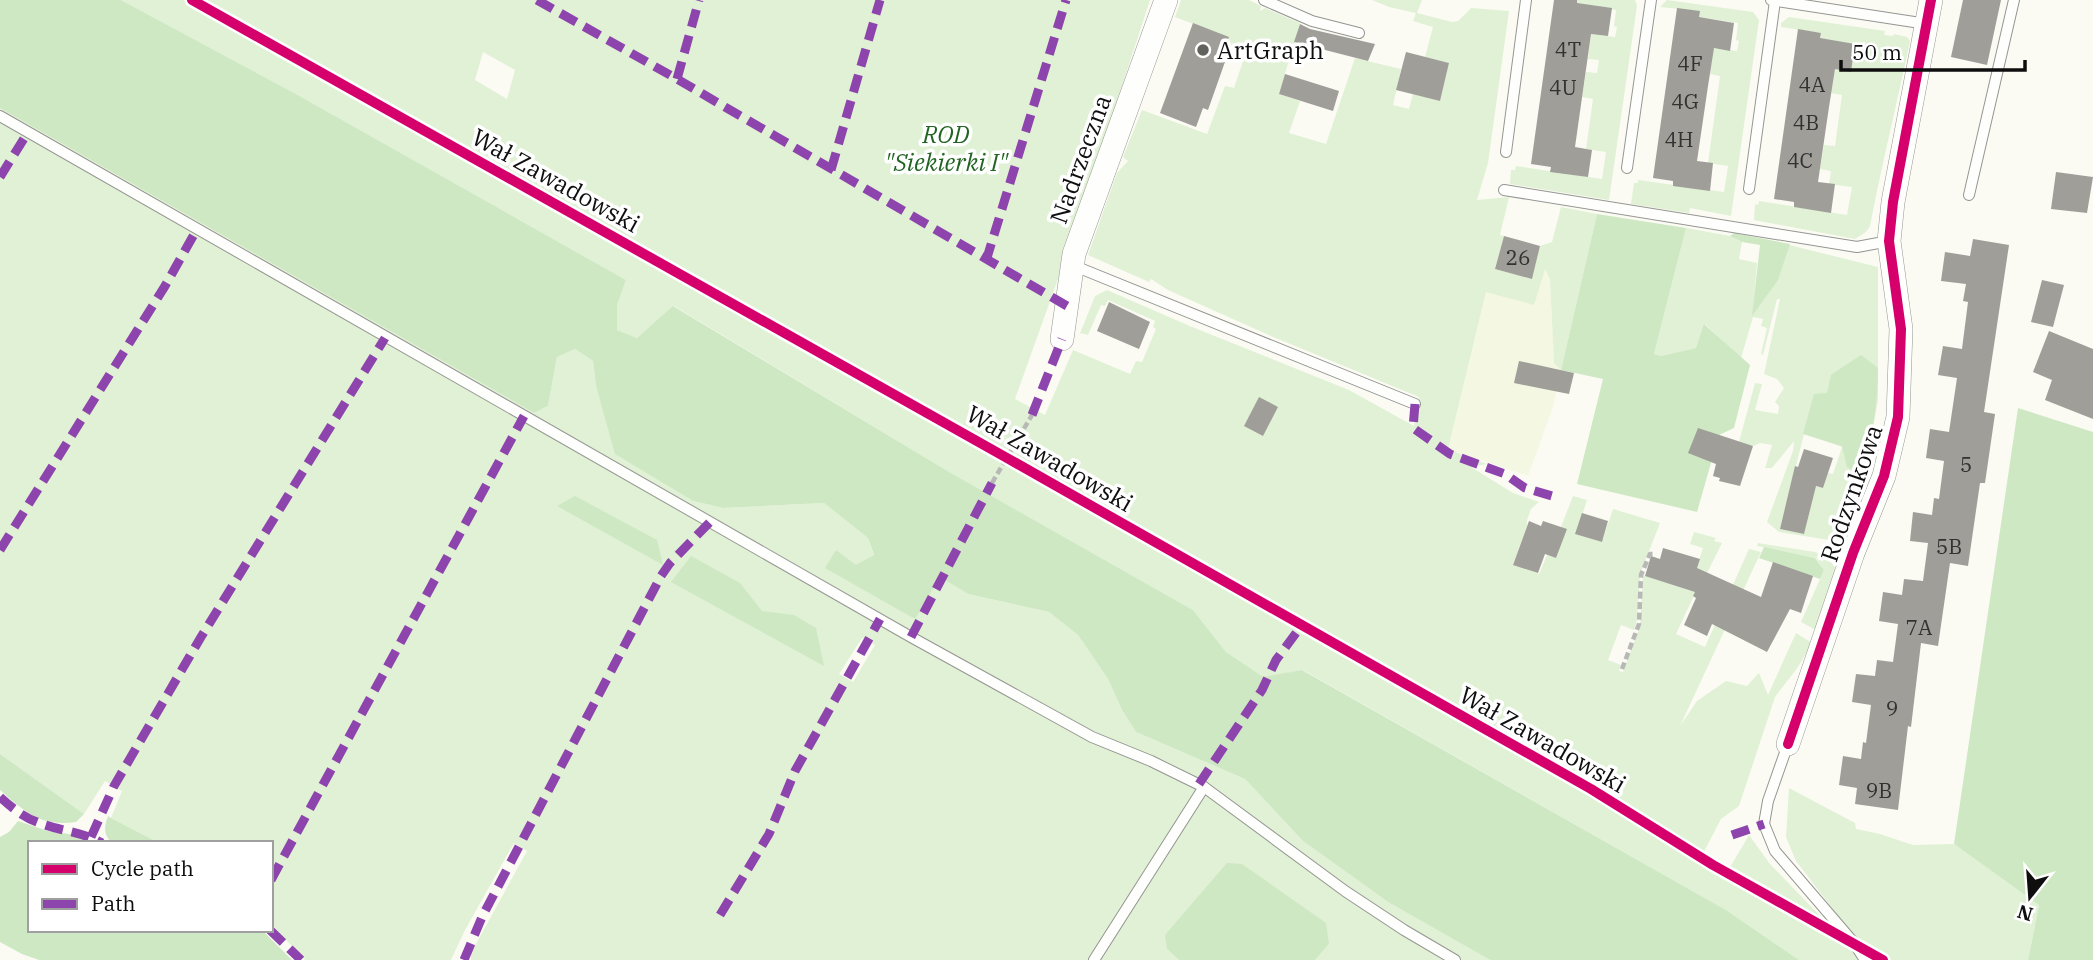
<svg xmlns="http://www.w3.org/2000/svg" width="2093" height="960" font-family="'IBM Plex Serif',serif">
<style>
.farmland{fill:#f4f7e1}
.green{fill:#e0f1d5;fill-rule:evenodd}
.forest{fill:#cee8c3}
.building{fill:#9f9e99}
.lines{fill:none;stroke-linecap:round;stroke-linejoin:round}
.service-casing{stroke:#959592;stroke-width:12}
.minor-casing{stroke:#959592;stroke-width:24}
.path{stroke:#b8b8b7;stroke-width:4.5;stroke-dasharray:7 3.5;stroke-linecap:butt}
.service{stroke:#fefefd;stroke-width:10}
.minor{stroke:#fefefd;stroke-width:23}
.quiet{stroke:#8e44ad;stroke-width:9;stroke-dasharray:18 9;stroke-linecap:butt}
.cycleway-casing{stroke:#fff;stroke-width:15}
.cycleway{stroke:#d6006c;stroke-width:10}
.poi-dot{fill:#61615e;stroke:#fff;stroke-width:2.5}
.labels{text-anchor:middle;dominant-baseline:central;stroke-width:7;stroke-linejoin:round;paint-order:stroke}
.number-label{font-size:21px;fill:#323231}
.poi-label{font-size:24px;fill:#0e0e0e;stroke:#fff;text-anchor:start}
.park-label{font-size:24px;font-style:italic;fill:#216421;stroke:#fff}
.street-label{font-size:24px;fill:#0e0e0e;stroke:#fff}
</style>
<rect width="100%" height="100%" fill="#fbfbf4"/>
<path class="farmland" d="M1545,268L1550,279L1554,363L1561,370L1553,407L1528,476L1448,449L1486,292Z"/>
<g class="green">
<path d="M121,0H1150L1068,251L1015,399L1045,415L1073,350L1130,374L1136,361L1142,362L1156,329L1153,327L1155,321L1108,300L1105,306L1101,305L1088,335L1081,333L1079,336L1095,296L1107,290L1192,327L1349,390L1414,426L1419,397L1271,336L1168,290L1151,279L1149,282L1088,255L1117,173L1128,161L1123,157L1142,110L1207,134L1225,86L1234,88L1246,52L1226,43L1228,37L1175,17L1181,0H1249L1261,6L1260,11L1265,8L1300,23L1279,94L1300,101L1289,133L1326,144L1355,58L1401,69L1393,105L1409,109L1413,94L1440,101L1449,63L1425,57L1433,27L1413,21L1416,13L1389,7L1372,0H1422L1417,13L1452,22L1458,21L1471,8L1509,11L1488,163L1477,200L1509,197L1500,235L1504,236L1495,269L1532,279L1540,246L1552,242L1561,207L1597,214L1561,370L1554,363L1550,279L1545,269L1534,305L1486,292L1448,449L1487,464L1471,467L1513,493L1539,502L1531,509L1527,520V526L1513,564L1539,574L1547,555L1556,558L1566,530L1561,527L1573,496L1587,500L1576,534L1602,542L1613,509L1660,523L1640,574L1637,620L1634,630L1621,625L1608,660L1621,665L1619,671L1623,672L1640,626L1643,575L1689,590L1703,548L1690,544L1694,532L1716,538L1714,541L1722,543L1707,573L1705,572L1676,634L1705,647L1749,549L1761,552L1680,726L1697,701L1726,681L1747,686L1759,673L1768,695L1796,633L1812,643L1798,667L1775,697L1739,806L1721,819L1698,863L1871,959L1796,861L1786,837L1789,788L1855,823L1856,829L1880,834L1913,845L1954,844L2039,905L2028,960H1799L1726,910L1303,670L1263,678L1226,652L1193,610L951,473L674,306L637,338L617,330V305L626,280L296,94ZM483,52L515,70L507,99L475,80Z"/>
<path d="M1577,0H1635L1637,6L1609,200L1510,184L1511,170H1515L1516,166L1602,179L1606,152L1586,149L1593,99L1582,97L1586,72L1597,73L1599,60L1588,59L1591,34L1615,37L1617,27L1614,26L1616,10L1577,4Z"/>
<path d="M1667,0L1753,12L1759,20L1731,216L1690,208L1689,213L1631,204L1634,183H1638V180L1724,192L1728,166L1708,163L1720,76L1710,74L1713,48L1737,51L1739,41L1736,40L1738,23L1699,17V11L1660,7Z"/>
<path d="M1789,17L1885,31L1884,35L1893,36L1894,34L1907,37L1910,41C1897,103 1882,164 1870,226L1866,232L1855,239L1754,220L1755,204L1758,205L1759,201L1847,215L1852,187L1829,184L1831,171L1820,169L1824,145L1835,146L1842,95L1831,93L1835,69L1851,71L1853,60H1857L1859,45L1820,39L1821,33L1781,27V23Z"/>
<path d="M0,108L534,413L548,406L557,357L575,349L593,361L596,386L616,454L693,501L723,508L824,503L868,538L874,556L856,566L914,619L940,577L968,594L1049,612L1078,635L1108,679L1122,710L1136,732L1245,779L1303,841L1388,902L1490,960H1315L1329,944L1167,949L1179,960H471V953L527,851L514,843L465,930L451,960H305L271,924V843H159L111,818L122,791L105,781L84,814L0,754ZM862,638L875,645L853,682L839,674Z"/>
<path d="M1686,228L1730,236L1742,242L1739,259L1757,263L1753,311L1773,241L1878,267V400L1869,449L1845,528L1839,535L1829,540L1779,532L1767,522L1793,451L1794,441L1772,468H1765L1772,445L1760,443L1753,446L1739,442L1755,383L1762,384L1755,410L1778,414L1779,406L1775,402L1784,388L1777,379L1764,374L1780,299H1777L1763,355L1761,354L1767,328L1761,326L1763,319L1753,317L1741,358L1705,324L1696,348L1661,356L1654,354ZM1804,434L1842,447L1833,474L1828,473L1823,488L1815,486L1804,534L1780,529Z"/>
<path d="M1758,543L1815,552L1828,558L1836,569L1820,627L1814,629L1801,622L1824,570L1816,558L1757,546Z"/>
<path d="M1749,835L1770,864L1824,920L1729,869Z"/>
</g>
<g class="forest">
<path d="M0,0H121L296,94L626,280L617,305V330L637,338L673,306L951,473L1193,610L1226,652L1263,677L1302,670L1726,910L1799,960H1490L1388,902L1303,841L1245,779L1136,732L1122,710L1108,679L1078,635L1049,612L968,594L940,577L915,619L825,568L836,550L856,565L874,555L868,538L824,503L723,508L693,501L615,454L596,386L593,361L575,349L557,357L548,406L534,413L0,108Z"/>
<path d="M1597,214L1686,228L1654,354L1661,356L1696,348L1704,324L1750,365L1734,428L1719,435L1697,512L1577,484L1603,379L1561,370Z"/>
<path d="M1734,233L1790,244L1778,280L1752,316L1760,245L1742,242L1730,236Z"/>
<path d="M1861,355L1878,368C1878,405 1872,440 1861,475L1847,467L1842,446L1803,434L1814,394L1827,393L1831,375Z"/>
<path d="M2018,408L2093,432V960H2028L2039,905L1954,844Z"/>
<path d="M575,496L657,540L663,565L557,506Z"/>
<path d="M1764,547L1815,558L1824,570L1820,579L1759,558Z"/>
<path d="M691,556L740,583L762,611L794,615L816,628L824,666L671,582Z"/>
<path d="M0,754L84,814L76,822C41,827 25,812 0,790Z"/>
<path d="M108,816L111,818L159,843H112C103,834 104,827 108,816Z"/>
<path d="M18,821L48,831L76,835L94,843H30V930H262L292,960H39L22,954L0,942V837L9,832Z"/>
<path d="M1227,863L1242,864L1326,923L1329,944L1315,960H1179L1167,949L1165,935Z"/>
</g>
<g class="building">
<path d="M1554,0H1577V3L1612,8L1608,36L1591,34L1575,147L1592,150L1588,177L1550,172L1551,167L1531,164Z"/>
<path d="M1963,0H2001L1987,65L1951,57Z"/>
<path d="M1677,8L1700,11L1699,17L1734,23L1730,51L1714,48L1708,86L1697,161L1713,163L1710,191L1673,186V181L1653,178Z"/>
<path d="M1193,23L1229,37L1221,57L1226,59L1208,110L1203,108L1196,127L1160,113Z"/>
<path d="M1300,24L1310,29L1375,44L1368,61L1294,42Z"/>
<path d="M1798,29L1821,33L1820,38L1855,44L1851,72L1835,69L1829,107L1818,182L1835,184L1831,213L1794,207V202L1774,199Z"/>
<path d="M1406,52L1449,63L1440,101L1396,90Z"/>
<path d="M1285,74L1339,91L1333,111L1279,94Z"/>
<path d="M2056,172L2093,177L2087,213L2051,209Z"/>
<path d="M1504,236L1540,246L1532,279L1495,269Z"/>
<path d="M1973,239L2009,245L1984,412L1995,414L1985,483H1980L1968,566L1950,563L1938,646L1921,643L1911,727L1908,726L1898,810L1855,804L1857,788L1839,785L1843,756L1861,759L1863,742L1866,743L1871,705L1852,702L1856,674L1875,676L1877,660L1893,662L1898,624L1879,621L1883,592L1902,595L1904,579L1923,581L1928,543L1910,541L1913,512L1932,515L1934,498L1939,499L1944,461L1926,458L1930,429L1949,432L1957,378L1938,375L1943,346L1962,349L1968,302L1963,301L1966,284L1941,281L1945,252L1970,256Z"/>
<path d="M2042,280L2064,285L2053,327L2031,322Z"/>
<path d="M1109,302L1150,322L1139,349L1097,331Z"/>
<path d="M2049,331L2093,349V419L2045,400L2052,380L2033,372Z"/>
<path d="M1519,361L1574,373L1569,394L1514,383Z"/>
<path d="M1259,397L1278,407L1263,436L1244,426Z"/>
<path d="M1698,428L1753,446L1740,486L1719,481L1720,478L1713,476L1716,464L1688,453Z"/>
<path d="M1804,449L1833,458L1823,488L1816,486L1804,534L1780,529L1795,466L1798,467Z"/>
<path d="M1582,513L1608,521L1602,542L1575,534Z"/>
<path d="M1529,521L1541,526L1543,521L1567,529L1556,558L1545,554L1538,573L1513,565Z"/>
<path d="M1663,548L1700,559L1697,568L1761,597L1773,562L1813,576L1801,613L1790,609L1767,652L1712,624L1707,636L1684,625L1696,598L1693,596L1695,592L1645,576L1651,556L1660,559Z"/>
</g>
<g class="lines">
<g class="service-casing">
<g id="service">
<path d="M1264,0L1312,21L1359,33"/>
<path d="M1771,0L1927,24"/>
<path d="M0,116L911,637L1092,737L1151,761L1204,787L1345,891L1404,930L1455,960"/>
<path d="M1506,152L1526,0"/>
<path d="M1627,168L1651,0"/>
<path d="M1749,189L1775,1"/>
<path d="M1504,190L1857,247L1889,241"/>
<path d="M1969,195L2014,0"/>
<path d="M1072,265L1415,404"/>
<path d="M1788,744L1768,801L1764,824L1775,851L1854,943L1865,960"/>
<path d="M1094,960L1204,787"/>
</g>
</g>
<g class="minor-casing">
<g id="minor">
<path d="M1062,339L1074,254L1166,0"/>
<path d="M1788,744L1853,553L1884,476L1898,417L1901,329L1889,241L1893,202L1931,0"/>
</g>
</g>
<g class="path">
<path d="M992,483L1032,415"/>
<path d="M1622,669L1639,624L1641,575L1650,554H1655"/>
</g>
<use href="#service" class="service"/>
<use href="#minor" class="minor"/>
<g class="quiet">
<path d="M537,0L677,79L1067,306"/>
<path d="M677,79L699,0"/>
<path d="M831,170L880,0"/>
<path d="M0,177L28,132"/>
<path d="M986,261L1066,0"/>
<path d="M1415,404L1413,428L1450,454L1505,474L1525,488L1552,496"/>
<path d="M1032,415L1062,339"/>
<path d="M0,550L165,286L197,229"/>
<path d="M911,637L992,483"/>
<path d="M1199,784L1262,690L1276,660L1302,625"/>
<path d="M0,797C11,807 23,817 37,822C59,831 80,831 102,843"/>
<path d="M1732,835L1764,824"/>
<path d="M91,837L114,786L201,637L385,338"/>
<path d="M271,880L524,416"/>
<path d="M720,915L769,834L795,771L880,619"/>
<path d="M270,930L301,960"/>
<path d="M464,960L482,917L661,576L670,563L710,522"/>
</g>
<g class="cycleway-casing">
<g id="cycleway">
<path d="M192,0L1007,458L1591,789L1713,865L1883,960"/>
<path d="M1788,744L1853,553L1884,476L1898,417L1901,329L1889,241L1893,202L1931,0"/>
</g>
</g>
<use href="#cycleway" class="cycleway"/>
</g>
<circle class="poi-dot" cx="1203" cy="50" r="7"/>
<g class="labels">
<g class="number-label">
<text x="1568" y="49">4T</text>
<text x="1690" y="63">4F</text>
<text x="1812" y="84">4A</text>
<text x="1563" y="87">4U</text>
<text x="1685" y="101">4G</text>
<text x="1806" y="122">4B</text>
<text x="1679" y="139">4H</text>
<text x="1800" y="160">4C</text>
<text x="1518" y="257">26</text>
<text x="1966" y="464">5</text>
<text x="1949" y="546">5B</text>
<text x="1919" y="627">7A</text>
<text x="1892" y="708">9</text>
<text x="1879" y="790">9B</text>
</g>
<g class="poi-label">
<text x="1217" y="50">ArtGraph</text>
</g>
<g class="park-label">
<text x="946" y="134">ROD<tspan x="946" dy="28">"Siekierki I"</tspan></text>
</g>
<g class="street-label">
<text transform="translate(1080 159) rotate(-70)">Nadrzeczna</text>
<text transform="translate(556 180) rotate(29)">Wał Zawadowski</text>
<text transform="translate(1050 458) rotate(30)">Wał Zawadowski</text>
<text transform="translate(1851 493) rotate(-71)">Rodzynkowa</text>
<text transform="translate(1543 739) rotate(30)">Wał Zawadowski</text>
</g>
</g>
<rect x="28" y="841" width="245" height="91" fill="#ffffff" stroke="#9f9f9f" stroke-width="2"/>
<rect x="42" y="864" width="35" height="10" fill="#d6006c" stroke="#9f9f9f" stroke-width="2"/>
<text x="91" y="876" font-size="21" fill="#0e0e0e">Cycle path</text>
<rect x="42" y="899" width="35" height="10" fill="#8e44ad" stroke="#9f9f9f" stroke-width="2"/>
<text x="91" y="911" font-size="21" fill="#0e0e0e">Path</text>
<g transform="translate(2030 897) rotate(197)" stroke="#ffffff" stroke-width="5" paint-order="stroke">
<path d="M0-5L12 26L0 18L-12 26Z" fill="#0e0e0e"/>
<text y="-10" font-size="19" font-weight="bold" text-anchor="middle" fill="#0e0e0e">N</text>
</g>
<path d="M1841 60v10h184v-10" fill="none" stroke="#0e0e0e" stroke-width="3.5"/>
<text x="1852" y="60" font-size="21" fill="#0e0e0e" stroke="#ffffff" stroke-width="5" paint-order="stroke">50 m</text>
</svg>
